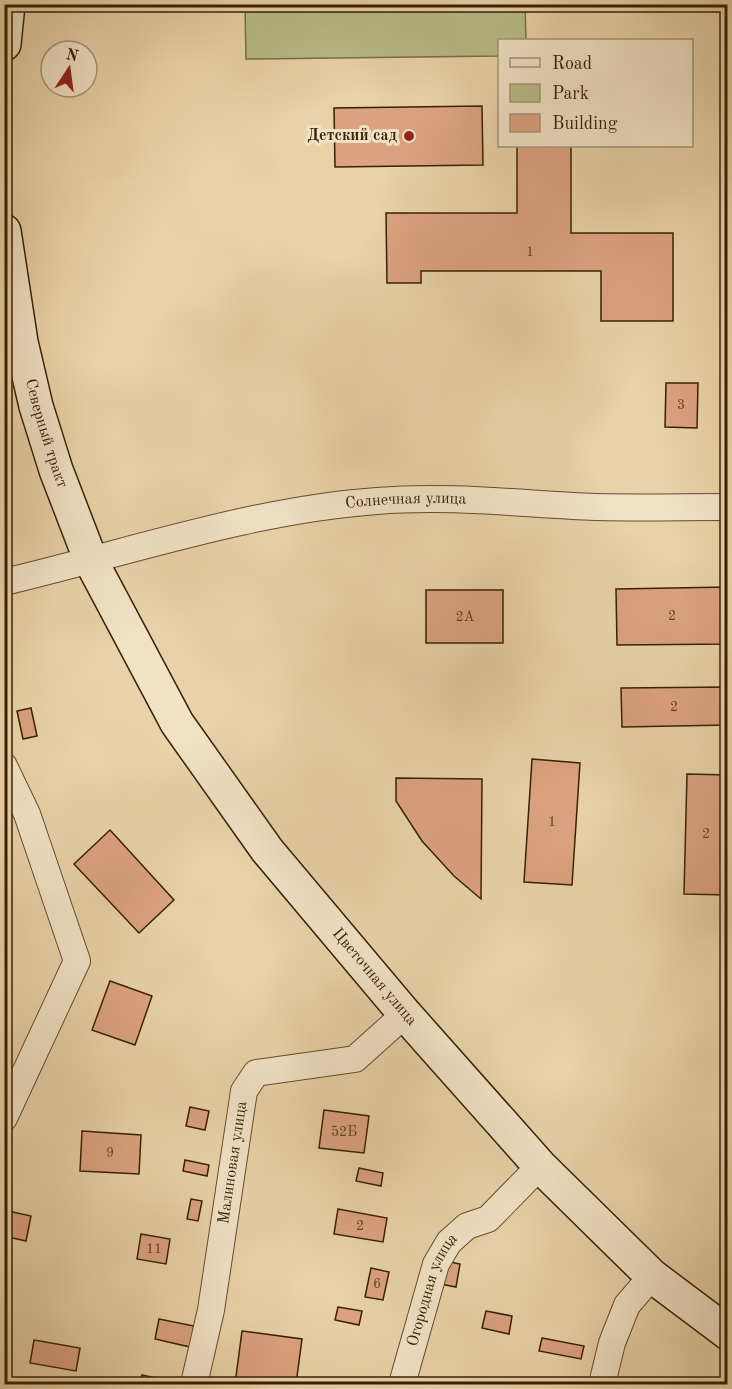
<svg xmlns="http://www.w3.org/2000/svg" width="732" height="1389" font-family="'Old Standard TT',serif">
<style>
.green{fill:#b8bb86;stroke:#786e45;stroke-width:1.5}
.building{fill:#dca281;stroke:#372004;stroke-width:1.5}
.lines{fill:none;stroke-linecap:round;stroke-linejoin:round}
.street-casing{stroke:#644c2d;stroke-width:28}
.secondary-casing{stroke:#372004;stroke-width:36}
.street{stroke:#f1e2c6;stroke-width:26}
.secondary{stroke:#f1e2c6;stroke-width:33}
.poi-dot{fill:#8f2418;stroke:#f1e2c6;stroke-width:2}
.labels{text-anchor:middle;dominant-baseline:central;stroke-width:6;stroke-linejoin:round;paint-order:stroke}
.number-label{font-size:14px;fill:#604023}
.poi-label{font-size:16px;font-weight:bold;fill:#372004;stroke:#f1e2c6;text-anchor:end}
.street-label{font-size:16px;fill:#372004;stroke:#f1e2c6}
</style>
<rect width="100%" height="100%" fill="#e9d2a8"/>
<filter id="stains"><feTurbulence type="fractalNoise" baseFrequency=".00333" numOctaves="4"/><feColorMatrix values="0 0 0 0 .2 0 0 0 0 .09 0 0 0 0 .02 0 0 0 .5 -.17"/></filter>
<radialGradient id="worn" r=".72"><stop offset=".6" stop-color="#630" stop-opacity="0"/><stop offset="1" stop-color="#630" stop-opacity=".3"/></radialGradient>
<path class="green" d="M245,5H525L526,40H500L499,56L246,59Z"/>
<g class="building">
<path d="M482,106L483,165L335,167L334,108Z"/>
<path d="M517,146H571V233H673V321H601V271H421V283H387L386,213H517Z"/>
<path d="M666,383H698L697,428L665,427Z"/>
<path d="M728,587V644L617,645L616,589Z"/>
<rect x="426" y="590" width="77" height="53"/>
<path d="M728,687V725L622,727L621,688Z"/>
<path d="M31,708L37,736L23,739L17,711Z"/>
<path d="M532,759L580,763L572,885L524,882Z"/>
<path d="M687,774L728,775V895L684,894Z"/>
<path d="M396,778L482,779L481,899L454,876L422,841L396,801Z"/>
<path d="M110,830L174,900L139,933L74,864Z"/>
<path d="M110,981L152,996L135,1045L92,1030Z"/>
<path d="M190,1107L209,1111L205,1130L186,1126Z"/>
<path d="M324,1110L369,1116L364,1153L319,1148Z"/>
<path d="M82,1131L141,1135L139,1174L80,1171Z"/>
<path d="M185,1160L209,1165L207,1176L183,1171Z"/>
<path d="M359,1168L383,1173L381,1186L356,1181Z"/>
<path d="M191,1199L202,1201L198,1221L187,1219Z"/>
<path d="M338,1209L387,1218L383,1242L334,1234Z"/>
<path d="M4,1210L31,1216L26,1241L4,1236Z"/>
<path d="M141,1234L170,1239L166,1264L137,1259Z"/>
<path d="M445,1261L460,1264L456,1287L440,1284Z"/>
<path d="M371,1268L389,1272L383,1300L365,1297Z"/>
<path d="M338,1307L362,1311L359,1325L335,1320Z"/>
<path d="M486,1311L512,1316L509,1334L482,1328Z"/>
<path d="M159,1319L194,1326L190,1347L155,1339Z"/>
<path d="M242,1331L302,1339L296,1384H235Z"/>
<path d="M542,1338L584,1346L581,1359L539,1351Z"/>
<path d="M34,1340L80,1348L76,1371L30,1363Z"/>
<path d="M142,1375L161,1379L160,1384H140Z"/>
</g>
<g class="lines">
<g class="street-casing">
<g id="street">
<path id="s1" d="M4,582C127,553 251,510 377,501C450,495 523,504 596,507C639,508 684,507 728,507"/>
<path d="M4,766L27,814L77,961L4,1118"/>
<path id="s2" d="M194,1384L211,1310L244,1091L256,1073L355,1059L405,1014"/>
<path id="s3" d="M402,1384L436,1264L449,1242L467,1226L488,1219L540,1166"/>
<path d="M602,1384L612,1343L627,1305L652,1276"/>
</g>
</g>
<g class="secondary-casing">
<g id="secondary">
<path d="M4,44L8,4"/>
<path id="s4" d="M4,231L21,342L36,406L56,470L91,561L177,723L267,850L405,1014L540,1166L652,1276L728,1333"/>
</g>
</g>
<use href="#street" class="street"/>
<use href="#secondary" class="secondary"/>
</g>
<circle class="poi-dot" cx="409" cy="136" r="6"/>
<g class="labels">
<g class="number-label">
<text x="530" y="252">1</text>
<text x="681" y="405">3</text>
<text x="672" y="616">2</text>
<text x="465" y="617">2А</text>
<text x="674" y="707">2</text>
<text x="552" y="822">1</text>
<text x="706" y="834">2</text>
<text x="344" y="1132">52Б</text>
<text x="110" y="1153">9</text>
<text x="360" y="1226">2</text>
<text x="154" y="1249">11</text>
<text x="377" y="1284">6</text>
</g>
<g class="poi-label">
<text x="397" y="136">Детский сад</text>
</g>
<g class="street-label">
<text stroke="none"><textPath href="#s4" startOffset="207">Северный тракт</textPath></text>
<text stroke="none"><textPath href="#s1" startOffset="411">Солнечная улица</textPath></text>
<text stroke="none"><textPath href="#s4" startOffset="848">Цветочная улица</textPath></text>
<text stroke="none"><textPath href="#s2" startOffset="225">Малиновая улица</textPath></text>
<text stroke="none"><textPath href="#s3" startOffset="99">Огородная улица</textPath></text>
</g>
</g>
<rect width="732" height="1389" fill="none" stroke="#e9d2a8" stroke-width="24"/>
<rect x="6" y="6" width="720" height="1377" fill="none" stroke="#372004" stroke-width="3"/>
<rect x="12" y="12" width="708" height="1365" fill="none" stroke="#372004" stroke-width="1.5"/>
<rect x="498" y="39" width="195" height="108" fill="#f1e2c6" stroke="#a79478" stroke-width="1.5"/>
<rect x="510" y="58" width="30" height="9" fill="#f1e2c6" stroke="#a79478" stroke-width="1.5"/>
<text x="552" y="69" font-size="18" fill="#372004">Road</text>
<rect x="510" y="84" width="30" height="18" fill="#b8bb86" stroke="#a79478" stroke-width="1.5"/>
<text x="552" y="99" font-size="18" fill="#372004">Park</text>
<rect x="510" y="114" width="30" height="18" fill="#dca281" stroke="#a79478" stroke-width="1.5"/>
<text x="552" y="129" font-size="18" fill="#372004">Building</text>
<g transform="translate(69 69) rotate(13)"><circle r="28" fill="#f1e2c6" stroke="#a79478" stroke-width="1.5"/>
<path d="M0-4.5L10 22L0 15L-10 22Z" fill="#8f2418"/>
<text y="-9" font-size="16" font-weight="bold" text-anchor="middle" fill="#372004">N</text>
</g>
<rect width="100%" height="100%" filter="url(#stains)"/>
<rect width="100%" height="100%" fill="url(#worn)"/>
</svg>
